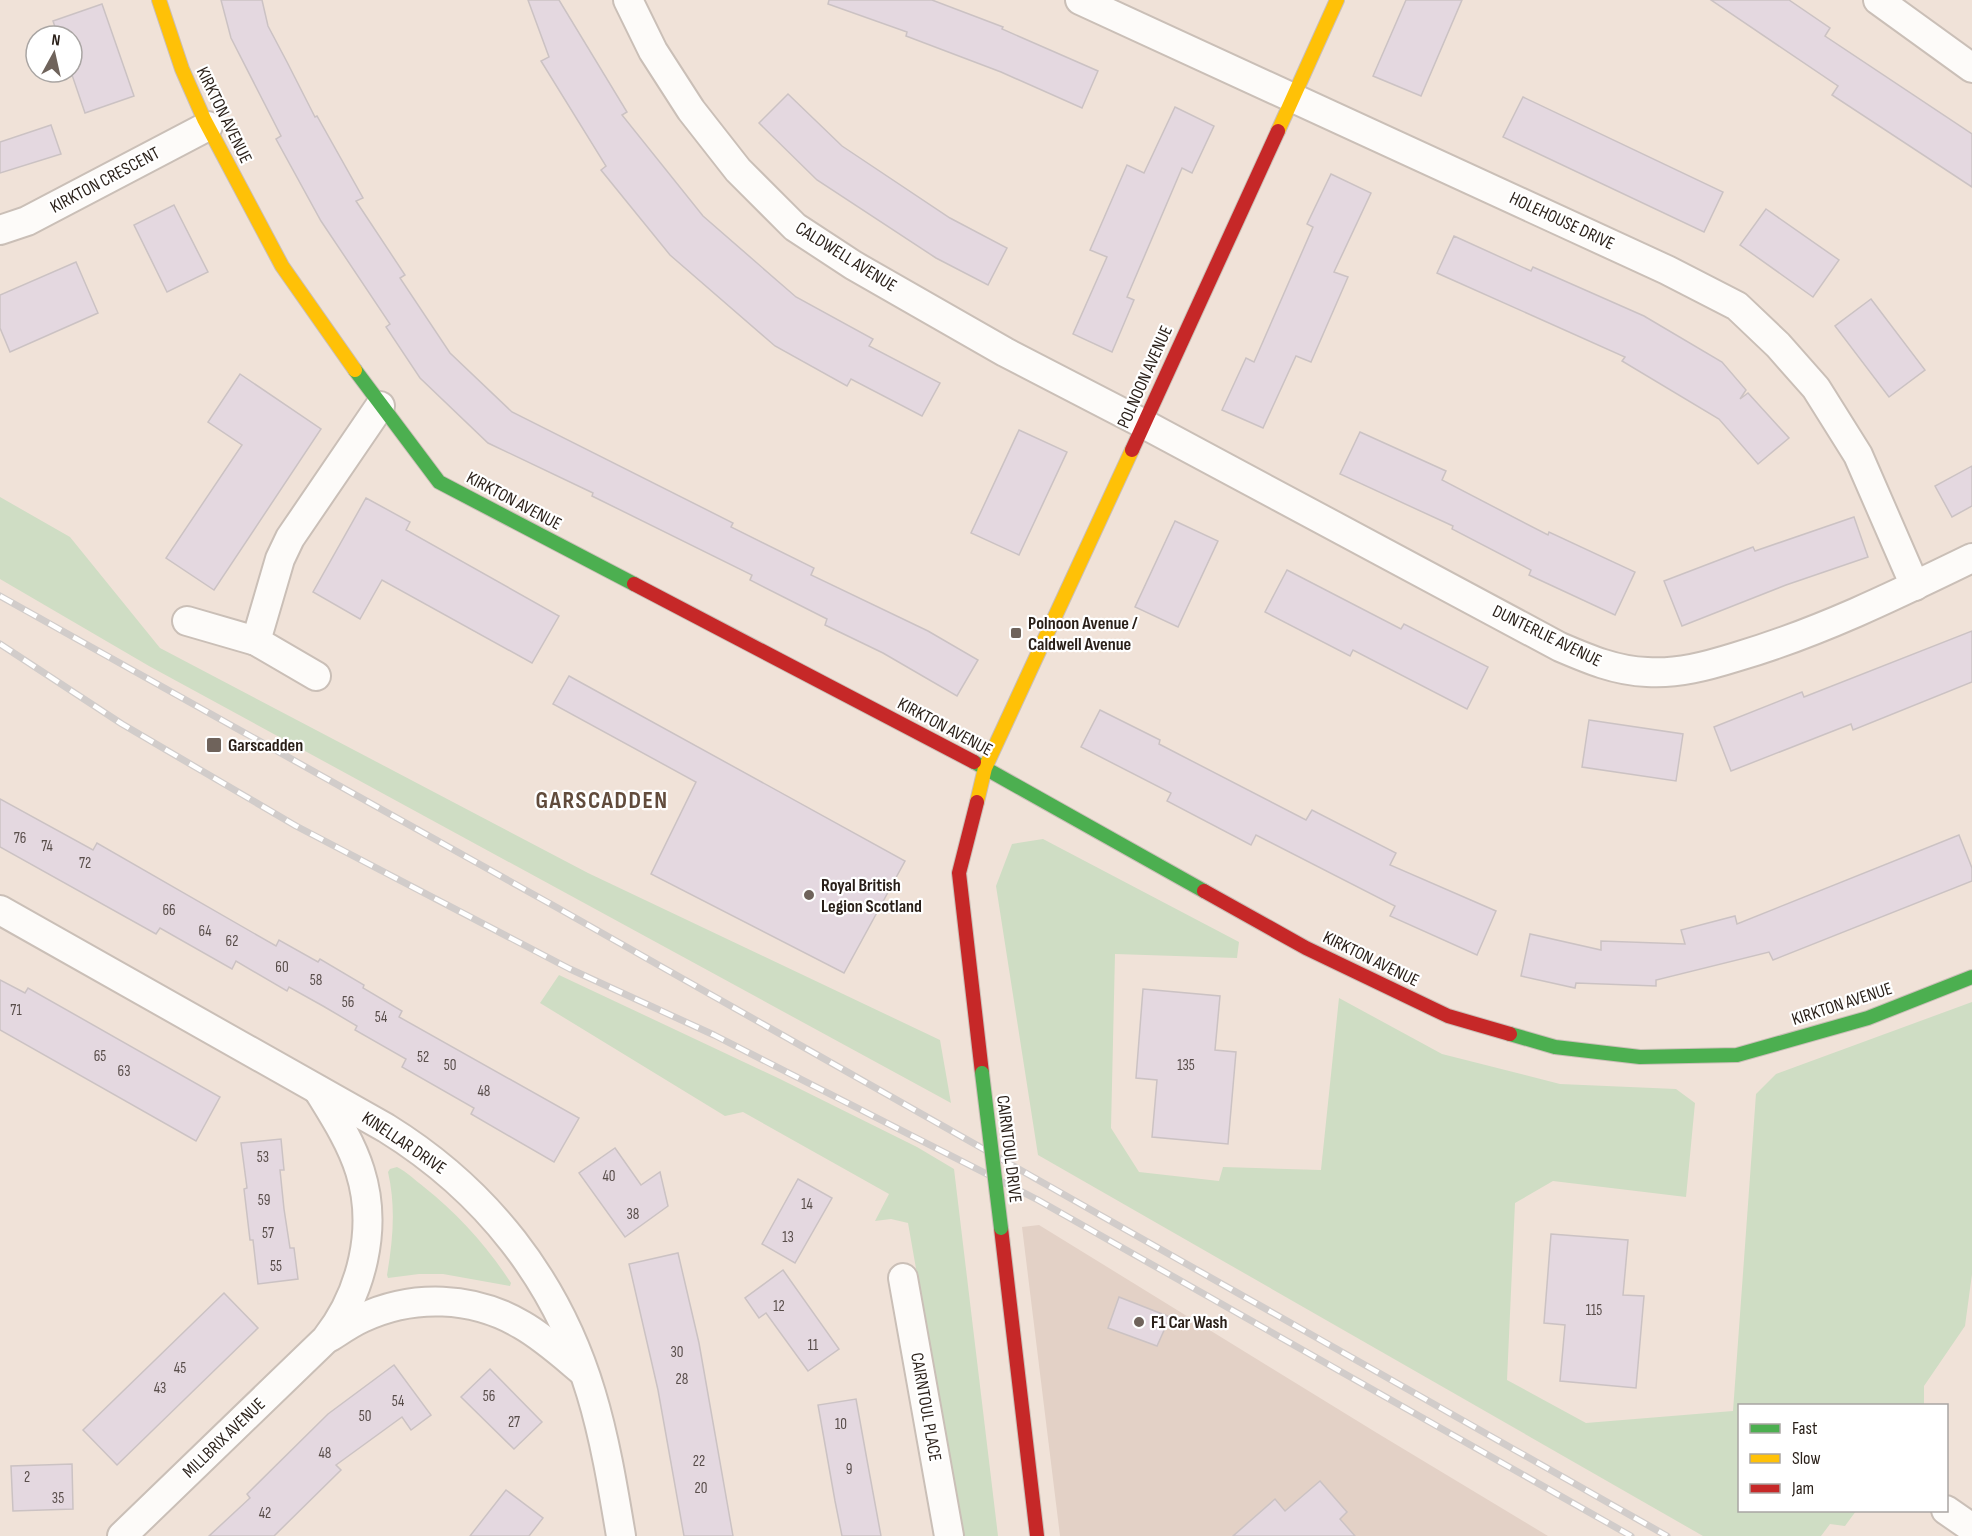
<svg xmlns="http://www.w3.org/2000/svg" width="1972" height="1536" font-family="'Sofia Sans Condensed',sans-serif">
<style>
.commercial{fill:#e3d1c6}
.green{fill:#cfddc4}
.building{fill:#e4d8e0;stroke:#cbc2c3;stroke-width:1.5}
.lines{fill:none;stroke-linecap:round;stroke-linejoin:round}
.street-casing{stroke:#cabfb7;stroke-width:32}
.fast-casing{stroke:#cabfb7;stroke-width:16}
.slow-casing{stroke:#cabfb7;stroke-width:16}
.jam-casing{stroke:#cabfb7;stroke-width:16}
.street{stroke:#fdfbf9;stroke-width:28}
.fast{stroke:#4caf50;stroke-width:14}
.slow{stroke:#ffc107;stroke-width:14}
.jam{stroke:#c62828;stroke-width:14}
.rail-casing{stroke:#d1ccca;stroke-width:7}
.rail{stroke:#fff;stroke-width:4.5;stroke-dasharray:14;stroke-linecap:butt}
.fast-bridge-casing{stroke:#cabfb7;stroke-width:16;stroke-linecap:butt}
.fast-bridge{stroke:#4caf50;stroke-width:14}
.poi-dot{fill:#6f635b;stroke:#fff;stroke-width:2}
.labels{text-anchor:middle;dominant-baseline:central;stroke-width:4.5;stroke-linejoin:round;paint-order:stroke}
.number-label{font-size:15px;fill:#584d4a}
.street-label{font-size:18px;fill:#291f18;stroke:#fff}
.poi-label{font-size:18px;font-weight:bold;fill:#291f18;stroke:#fff;text-anchor:start}
.district-label{font-size:24px;font-weight:bold;letter-spacing:1.5px;fill:#614b3c;stroke:#fff}
</style>
<rect width="100%" height="100%" fill="#f0e2d8"/>
<path class="commercial" d="M1039,1225L1377,1433L1548,1536H1060L1022,1227Z"/>
<g class="green">
<path d="M0,497L70,537L160,648L588,873L940,1040L951,1103L149,666L0,579Z"/>
<path d="M1043,839L1239,942L1237,958L1115,954L1111,1128L1139,1172L1219,1181L1223,1167L1321,1170L1339,998L1442,1054L1560,1084L1676,1089L1695,1103L1686,1197L1553,1181L1515,1203L1507,1380L1586,1423L1733,1411L1756,1094L1776,1074L1972,1002V1274L1965,1326L1924,1386V1405L1740,1406V1510L1856,1511L1845,1526L1830,1524L1821,1536H1703L1038,1155L996,886L1012,844Z"/>
<path d="M559,975L778,1078L917,1147L954,1169L998,1536H963L908,1223L891,1219L875,1221L889,1194L743,1112L725,1116L540,1003Z"/>
<path d="M397,1167C407,1172 415,1180 424,1187C458,1214 487,1246 511,1283L510,1286L443,1274H419L388,1278L387,1275C393,1240 396,1207 388,1172L390,1169Z"/>
</g>
<g class="building">
<path d="M221,0H262L268,26L287,62L315,117L317,116L363,198L356,201L405,275L400,278L450,353L512,412L733,523L731,527L814,568L811,575L928,631L978,660L957,696L883,653L825,625L827,619L750,580L752,575L592,496L593,493L488,443L420,378L386,327L390,324L321,221L276,139L281,136L231,38Z"/>
<path d="M528,0H559L627,112L622,115L703,216L796,297L873,339L869,346L940,383L922,416L851,379L847,386L775,346L670,255L601,170L606,166L541,61L549,57Z"/>
<path d="M829,0H932L1003,27L1002,29L1098,71L1082,108L1001,72L906,36L907,32L828,4Z"/>
<path d="M1406,0H1462L1421,96L1373,76Z"/>
<path d="M1711,0H1789L1830,28L1825,36L1972,134V187L1832,95L1838,86Z"/>
<path d="M102,4L134,96L85,113L71,72L72,36H58L53,21Z"/>
<path d="M788,94L842,146L950,218L1007,248L988,285L936,258L817,180L759,123Z"/>
<path d="M1523,97L1723,192L1704,232L1503,137Z"/>
<path d="M1175,107L1214,126L1192,173L1182,168L1127,297L1134,300L1112,352L1073,334L1107,257L1090,250L1127,165L1144,173Z"/>
<path d="M51,125L61,154L0,173V142Z"/>
<path d="M1331,174L1371,193L1334,272L1348,277L1311,362L1296,356L1263,428L1222,410L1246,358L1254,362L1313,227L1307,224Z"/>
<path d="M174,205L208,272L167,292L134,225Z"/>
<path d="M1766,209L1839,260L1813,297L1740,245Z"/>
<path d="M1454,236L1531,271L1533,267L1644,316L1722,362L1746,390L1740,399L1748,393L1789,438L1758,464L1719,419L1622,361L1625,357L1437,273Z"/>
<path d="M76,262L98,313L10,352L0,328V295Z"/>
<path d="M1871,299L1925,370L1889,397L1835,326Z"/>
<path d="M240,374L321,429L214,590L166,558L242,445L208,422Z"/>
<path d="M1019,430L1067,452L1019,555L971,533Z"/>
<path d="M1360,432L1446,471L1442,480L1548,535L1549,532L1635,572L1615,615L1529,575L1531,570L1452,529L1453,526L1340,474Z"/>
<path d="M1972,466V506L1952,517L1935,486Z"/>
<path d="M366,498L410,522L406,530L559,616L532,663L382,580L360,619L313,592Z"/>
<path d="M1854,517L1868,557L1786,585L1682,626L1664,581L1753,547L1755,551Z"/>
<path d="M1175,521L1218,541L1178,627L1135,607Z"/>
<path d="M1287,570L1401,629L1404,624L1488,667L1467,709L1353,650L1350,656L1265,612Z"/>
<path d="M1972,631V682L1853,730L1851,724L1731,771L1714,727L1802,692L1804,697Z"/>
<path d="M569,676L905,861L844,973L651,874L696,782L553,704Z"/>
<path d="M1100,710L1160,740L1159,744L1306,820L1312,810L1396,853L1390,865L1496,911L1477,955L1390,916L1395,906L1256,835L1251,845L1167,801L1171,793L1081,747Z"/>
<path d="M1589,720L1683,734L1676,781L1582,767Z"/>
<path d="M0,799L93,850L97,843L276,946L279,940L318,962L320,959L364,985L363,988L402,1011L399,1017L579,1118L554,1162L471,1114L474,1108L402,1067L406,1059L355,1030L357,1026L323,1006L289,987L287,991L236,961L232,969L160,928L156,934L0,847Z"/>
<path d="M1959,835L1972,868V881L1773,960L1769,952L1656,980V986L1576,983L1575,988L1521,976L1530,934L1601,950V941L1685,944L1681,930L1735,916L1737,924Z"/>
<path d="M0,980L25,993L28,988L220,1097L196,1141L0,1030Z"/>
<path d="M1143,989L1220,996L1215,1050L1236,1052L1228,1144L1152,1137L1157,1080L1136,1078Z"/>
<path d="M281,1139L284,1170H280L284,1209L290,1248H294L298,1279L258,1284L253,1240H250L244,1189L247,1188L241,1143Z"/>
<path d="M615,1148L641,1185L660,1172L668,1206L625,1237L579,1173Z"/>
<path d="M798,1179L832,1198L795,1263L762,1244Z"/>
<path d="M1551,1234L1628,1240L1623,1295L1644,1296L1636,1388L1560,1381L1565,1325L1544,1323Z"/>
<path d="M678,1253L699,1343L733,1536H684L658,1390L629,1264Z"/>
<path d="M783,1270L839,1349L808,1371L766,1313L759,1318L745,1298Z"/>
<path d="M224,1293L258,1328L117,1465L83,1430Z"/>
<path d="M1119,1297L1170,1317L1157,1346L1108,1328Z"/>
<path d="M394,1365L431,1415L411,1430L402,1417L336,1465L341,1470L274,1536H209L250,1498L247,1494L328,1414Z"/>
<path d="M490,1369L542,1422L514,1449L461,1397Z"/>
<path d="M856,1399L867,1460L881,1536H842L835,1501L818,1405Z"/>
<path d="M72,1464L73,1509L13,1511L11,1466Z"/>
<path d="M1320,1481L1347,1512L1340,1519L1355,1536H1233L1275,1499L1285,1511Z"/>
<path d="M506,1490L543,1518L529,1536H470Z"/>
</g>
<g class="lines">
<g class="street-casing">
<g id="street">
<path d="M628,0L653,51L691,110L738,170L795,227L853,265L1005,352L1144,424L1560,647C1588,659 1616,671 1647,672C1678,674 1707,666 1736,657C1818,633 1896,595 1972,558"/>
<path d="M1080,0L1667,270L1737,306L1778,345L1816,388L1858,455L1915,586"/>
<path d="M1878,0L1972,68"/>
<path d="M0,230L27,221L208,126"/>
<path d="M187,621L256,641L316,676"/>
<path d="M256,641L280,559L290,538L380,406"/>
<path d="M0,910L386,1128C486,1190 557,1280 591,1393C605,1439 613,1488 621,1536"/>
<path d="M903,1278L949,1536"/>
<path d="M330,1337C341,1330 351,1323 362,1318C413,1294 473,1296 522,1325C543,1337 562,1354 581,1370"/>
<path d="M1946,1510L1972,1528"/>
<path d="M122,1536L326,1339C362,1293 378,1228 360,1171C351,1142 334,1116 318,1090"/>
</g>
</g>
<g class="fast-casing">
<g id="fast">
<path d="M355,370L439,482L634,584"/>
<path d="M974,762L1204,891"/>
<path d="M1510,1034L1555,1047L1640,1057L1737,1055L1868,1018L1972,977"/>
</g>
</g>
<g class="slow-casing">
<g id="slow">
<path d="M159,0L182,69L204,119L282,266L355,370"/>
<path d="M1278,131L1337,0"/>
<path d="M977,802L985,768L1132,450"/>
</g>
</g>
<g class="jam-casing">
<g id="jam">
<path d="M1132,450L1278,131"/>
<path d="M634,584L974,762"/>
<path d="M977,802L959,873L982,1073"/>
<path d="M1204,891L1306,948L1448,1016L1510,1034"/>
<path d="M1001,1228L1037,1536"/>
</g>
</g>
<use href="#street" class="street"/>
<use href="#fast" class="fast"/>
<use href="#slow" class="slow"/>
<use href="#jam" class="jam"/>
<g class="rail-casing">
<g id="rail">
<path d="M0,596L556,907L1667,1536"/>
<path d="M0,644L122,724L296,826L570,969L714,1035L1038,1200L1631,1536"/>
</g>
</g>
<use href="#rail" class="rail"/>
<g class="fast-bridge-casing">
<path id="fast-bridge" d="M982,1073L1001,1228"/>
</g>
<use href="#fast-bridge" class="fast-bridge"/>
</g>
<g class="poi-dot">
<rect x="1010" y="627" width="12" height="12" rx="3"/>
<rect x="206" y="737" width="16" height="16" rx="3"/>
<circle cx="809" cy="895" r="6"/>
<circle cx="1139" cy="1322" r="6"/>
</g>
<g class="labels">
<g class="number-label">
<text x="20" y="838">76</text>
<text x="47" y="846">74</text>
<text x="85" y="863">72</text>
<text x="169" y="910">66</text>
<text x="205" y="931">64</text>
<text x="232" y="941">62</text>
<text x="282" y="967">60</text>
<text x="316" y="980">58</text>
<text x="348" y="1002">56</text>
<text x="16" y="1010">71</text>
<text x="381" y="1017">54</text>
<text x="100" y="1056">65</text>
<text x="423" y="1057">52</text>
<text x="450" y="1065">50</text>
<text x="1186" y="1065">135</text>
<text x="124" y="1071">63</text>
<text x="484" y="1091">48</text>
<text x="263" y="1157">53</text>
<text x="609" y="1176">40</text>
<text x="264" y="1200">59</text>
<text x="807" y="1204">14</text>
<text x="633" y="1214">38</text>
<text x="268" y="1233">57</text>
<text x="788" y="1237">13</text>
<text x="276" y="1266">55</text>
<text x="779" y="1306">12</text>
<text x="1594" y="1310">115</text>
<text x="813" y="1345">11</text>
<text x="677" y="1352">30</text>
<text x="180" y="1368">45</text>
<text x="682" y="1379">28</text>
<text x="160" y="1388">43</text>
<text x="489" y="1396">56</text>
<text x="398" y="1401">54</text>
<text x="365" y="1416">50</text>
<text x="514" y="1422">27</text>
<text x="841" y="1424">10</text>
<text x="325" y="1453">48</text>
<text x="699" y="1461">22</text>
<text x="849" y="1469">9</text>
<text x="27" y="1477">2</text>
<text x="701" y="1488">20</text>
<text x="58" y="1498">35</text>
<text x="265" y="1513">42</text>
</g>
<g class="street-label">
<text transform="translate(224 115) rotate(64)">KIRKTON AVENUE</text>
<text transform="translate(105 180) rotate(-28)">KIRKTON CRESCENT</text>
<text transform="translate(1562 221) rotate(25)">HOLEHOUSE DRIVE</text>
<text transform="translate(846 257) rotate(32)">CALDWELL AVENUE</text>
<text transform="translate(1145 377) rotate(-66)">POLNOON AVENUE</text>
<text transform="translate(514 501) rotate(28)">KIRKTON AVENUE</text>
<text transform="translate(1547 636) rotate(26)">DUNTERLIE AVENUE</text>
<text transform="translate(945 727) rotate(28)">KIRKTON AVENUE</text>
<text transform="translate(1371 959) rotate(26)">KIRKTON AVENUE</text>
<text transform="translate(1842 1004) rotate(-18)">KIRKTON AVENUE</text>
<text transform="translate(404 1143) rotate(34)">KINELLAR DRIVE</text>
<text transform="translate(1009 1149) rotate(83)">CAIRNTOUL DRIVE</text>
<text transform="translate(926 1407) rotate(80)">CAIRNTOUL PLACE</text>
<text transform="translate(224 1438) rotate(-44)">MILLBRIX AVENUE</text>
</g>
<g class="poi-label">
<text x="1028" y="623">Polnoon Avenue /<tspan x="1028" dy="21">Caldwell Avenue</tspan></text>
<text x="228" y="745">Garscadden</text>
<text x="821" y="885">Royal British<tspan x="821" dy="21">Legion Scotland</tspan></text>
<text x="1151" y="1322">F1 Car Wash</text>
</g>
<g class="district-label">
<text x="602" y="800">GARSCADDEN</text>
</g>
</g>
<rect x="1738" y="1404" width="210" height="108" fill="#ffffff" stroke="#a9a5a3" stroke-width="1.5"/>
<rect x="1750" y="1424" width="30" height="9" fill="#4caf50" stroke="#a9a5a3" stroke-width="1.5"/>
<text x="1792" y="1434" font-size="18" fill="#291f18">Fast</text>
<rect x="1750" y="1454" width="30" height="9" fill="#ffc107" stroke="#a9a5a3" stroke-width="1.5"/>
<text x="1792" y="1464" font-size="18" fill="#291f18">Slow</text>
<rect x="1750" y="1484" width="30" height="9" fill="#c62828" stroke="#a9a5a3" stroke-width="1.5"/>
<text x="1792" y="1494" font-size="18" fill="#291f18">Jam</text>
<g transform="translate(54 54) rotate(8)"><circle r="28" fill="#ffffff" stroke="#a9a5a3" stroke-width="1.5"/>
<path d="M0-4.5L10 22L0 15L-10 22Z" fill="#6f635b"/>
<text y="-9" font-size="16" font-weight="bold" text-anchor="middle" fill="#291f18">N</text>
</g>
</svg>
